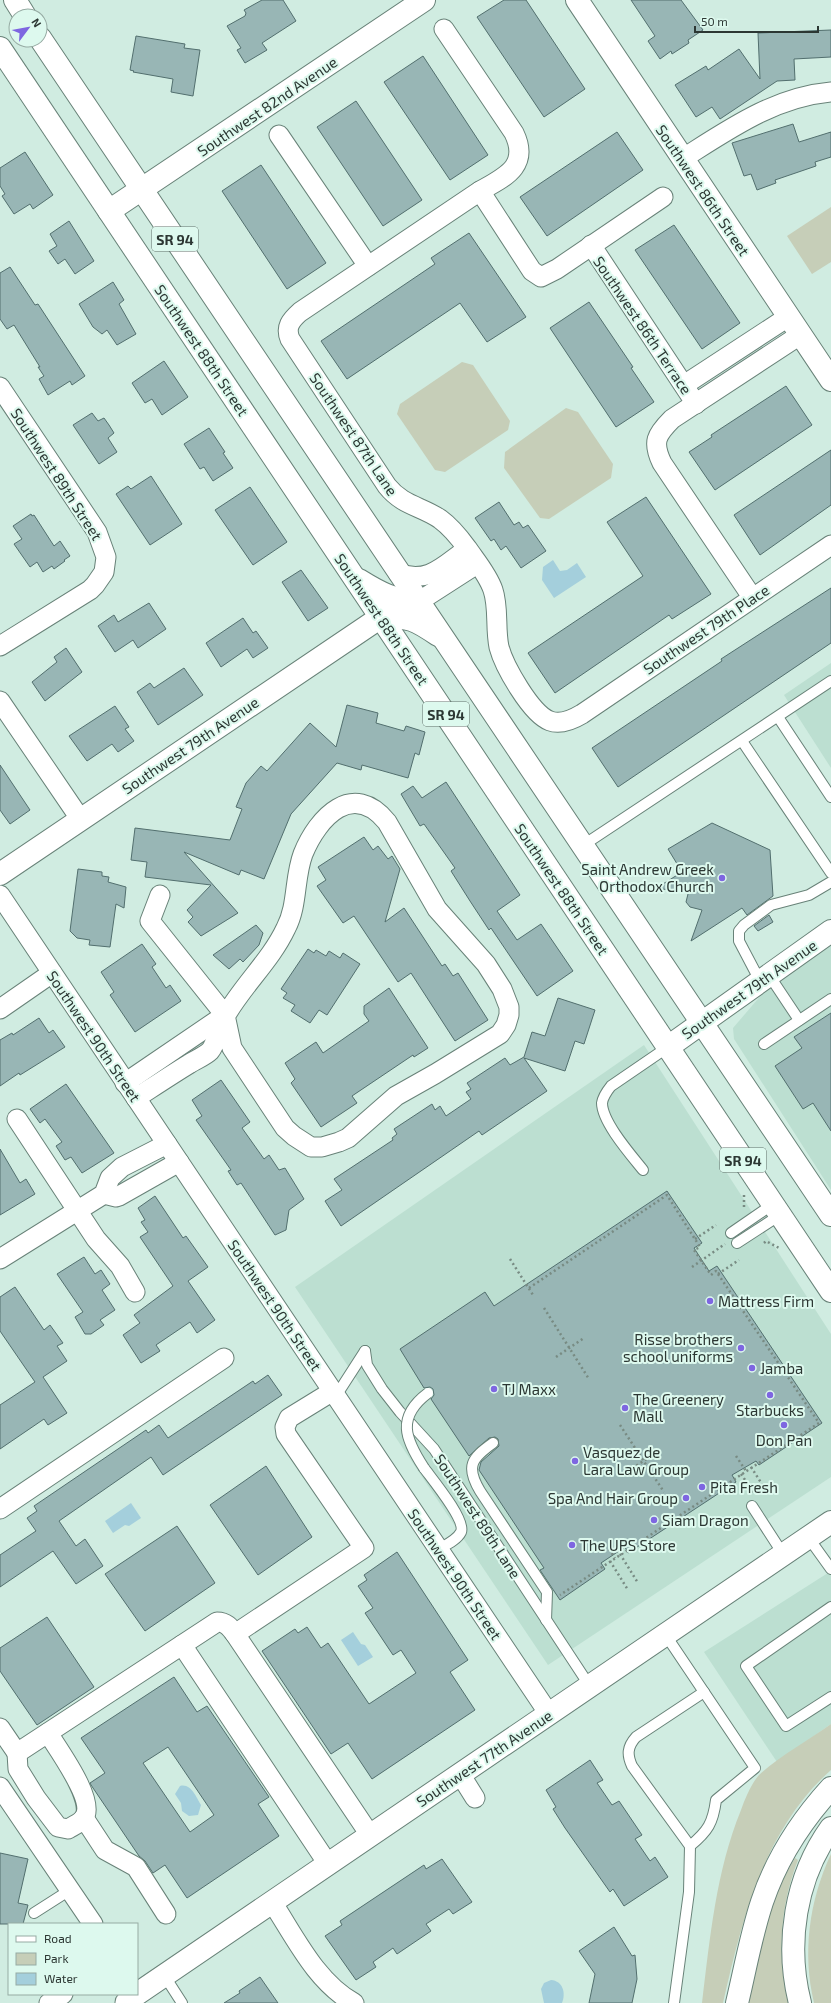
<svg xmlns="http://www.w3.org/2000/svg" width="831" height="2003" font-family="'Exo 2',sans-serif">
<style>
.built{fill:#bcdfd1}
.green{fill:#c6ceb8}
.water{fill:#a4cfdc}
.building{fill:#98b6b5;stroke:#526f6e;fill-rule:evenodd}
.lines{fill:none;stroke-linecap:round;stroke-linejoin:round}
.service-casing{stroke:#688278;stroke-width:12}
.minor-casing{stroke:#688278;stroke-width:21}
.tertiary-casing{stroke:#688278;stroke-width:24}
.primary-casing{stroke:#688278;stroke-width:24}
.motorway-casing{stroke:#688278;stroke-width:24}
.path{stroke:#788b83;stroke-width:2.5;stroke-dasharray:2 3;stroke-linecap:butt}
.service{stroke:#fff;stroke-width:10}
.minor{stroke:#fff;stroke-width:19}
.tertiary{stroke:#fff;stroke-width:22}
.primary{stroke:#fff;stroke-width:22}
.motorway{stroke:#fff;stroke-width:22}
.service-bridge-casing{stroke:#688278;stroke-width:12;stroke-linecap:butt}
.service-bridge{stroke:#fff;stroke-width:10}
.poi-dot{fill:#7e66e1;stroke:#ddf9ee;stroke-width:1.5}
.labels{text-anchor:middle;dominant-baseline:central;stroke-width:4;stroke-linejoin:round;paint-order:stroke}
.shield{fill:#ddf9ee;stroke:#61716b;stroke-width:1}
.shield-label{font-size:14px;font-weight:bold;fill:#2c3733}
.street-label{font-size:15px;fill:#2c3733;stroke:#ddf9ee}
.poi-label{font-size:15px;fill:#2c3733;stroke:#ddf9ee;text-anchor:start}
</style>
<rect width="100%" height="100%" fill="#d0ece1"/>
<g class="built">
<path d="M831,663V768L784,695Z"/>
<path d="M831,944V1190L734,1039L733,1028L763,993Z"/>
<path d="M644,1045L831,1334V1477L548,1665L295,1287Z"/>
<path d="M831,1571V1724L777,1762L704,1652Z"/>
</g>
<g class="green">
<path d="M831,207V262L812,274L787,236Z"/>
<path d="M462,362L473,365L510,421L508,430L445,472L435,470L397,414L400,404Z"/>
<path d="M566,408L578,412L613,464L611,478L549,519L540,518L504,468L505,452Z"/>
<path d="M831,1724V1770C764,1829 742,1920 723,2003H702C710,1938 716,1871 741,1810C745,1799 751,1784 759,1775C778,1757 809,1740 831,1724Z"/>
<path d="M831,1854V2003H814C802,1953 809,1901 831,1854Z"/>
<path d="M795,1858L798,1860C780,1906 777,1955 788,2003H748C759,1954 768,1901 795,1858Z"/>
</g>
<g class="water">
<path d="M553,560L560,571L567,570L577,563L586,577L554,598L542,580L543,567Z"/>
<path d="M131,1503L141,1518L129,1526L125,1525L113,1533L105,1521Z"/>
<path d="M353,1632L361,1644L365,1645L373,1657L358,1666L341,1640Z"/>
<path d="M180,1786C191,1783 196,1797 201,1805L198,1815L189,1816L182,1811L181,1803L175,1794Z"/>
<path d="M551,1980C563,1981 566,1993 562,2003H544L541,1989L544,1983Z"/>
</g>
<g class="building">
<path d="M262,0H283L296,21L262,43L267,50L245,63L237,50L241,48L227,26L245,16L246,13L244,10Z"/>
<path d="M504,0H526L585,89L544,117L477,17Z"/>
<path d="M631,0H681L703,30L688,40L689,43L672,54L671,51L660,59L648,41L655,36Z"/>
<path d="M831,30V57L794,59L795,80L777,81L720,119L712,107L696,117L675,85L706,66L708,70L739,49L760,79L758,33Z"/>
<path d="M136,36L185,44L184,48L200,50L193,96L171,92L173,79L133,72L134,71L130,70Z"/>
<path d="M423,56L488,155L450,180L384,82Z"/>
<path d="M356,101L422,200L383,226L317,127Z"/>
<path d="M793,124L799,142L831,132V157L815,162L816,166L775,180L776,183L757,190L751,174L744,176L732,143Z"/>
<path d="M617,132L643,170L547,236L520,197Z"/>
<path d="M25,152L53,195L33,209L30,204L14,214L2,196L5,194L0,186V168Z"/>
<path d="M261,165L326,263L287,289L222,191Z"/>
<path d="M69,221L94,261L75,274L65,259L58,264L49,251L57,246L50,234Z"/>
<path d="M674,225L740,323L702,349L635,250Z"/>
<path d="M469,233L526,317L487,342L460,303L347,379L321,341L435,264L431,258Z"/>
<path d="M10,267L35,305L38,304L85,376L72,385L70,381L48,395L39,379L44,376L38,367H40L14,325L7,329L0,319V273Z"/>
<path d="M113,282L124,300L119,304L136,334L117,345L107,330L102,334L93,327L79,304Z"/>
<path d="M589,302L633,367L631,368L654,402L616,427L550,328Z"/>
<path d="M164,361L188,397L162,415L152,399L145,403L132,383Z"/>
<path d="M786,386L812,425L715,490L689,452L712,437L711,435Z"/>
<path d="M92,413L98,421L104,418L109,425L114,433L108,438L117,452L99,464L73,425Z"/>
<path d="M209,428L225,452L223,453L233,468L213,481L204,467L200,469L184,444Z"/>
<path d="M831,450V505L760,555L734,515Z"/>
<path d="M151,476L182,524L150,545L116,494L128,486L131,489Z"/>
<path d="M250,487L287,542L253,565L215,510Z"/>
<path d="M646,497L711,594L672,619L669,615L555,693L528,653L643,576L607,522Z"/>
<path d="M499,502L514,525L519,522L523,528L528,525L546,551L521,568L506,546L501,550L494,539L491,541L475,518Z"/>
<path d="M31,514L32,516L34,515L54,546L60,541L70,556L64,560L65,561L54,569L52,566L43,572L37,562L30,567L14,544L22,539L13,526Z"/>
<path d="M301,570L328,608L308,621L282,582Z"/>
<path d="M831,588V643L618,787L592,748L722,661L721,659Z"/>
<path d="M149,603L166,629L138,648L133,640L115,652L98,626L114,615L118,622Z"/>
<path d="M243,618L253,633L256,631L268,648L253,658L247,649L221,667L206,643Z"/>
<path d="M66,648L82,672L45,701L32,682L57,662L54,657Z"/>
<path d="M184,668L203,695L158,725L137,692L150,683L154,688Z"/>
<path d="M347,705L378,713L376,723L404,731L406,726L425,732L419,755L415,753L408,778L362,765L361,770L337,763L291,814L264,879L241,870L239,875L184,852L238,913L201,936L188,922L193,917L187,910L211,885L145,877L147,862L131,860L135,828L230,840L242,809L236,807L246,783L261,766L267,771L310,723L336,747Z"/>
<path d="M115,706L129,727L125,729L134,741L118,752L112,744L87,761L69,736Z"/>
<path d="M0,765L30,810L10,824L0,810Z"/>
<path d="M446,782L520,895L497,911L517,940L541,924L573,971L537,996L491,928L489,930L470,901L451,871L455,868L424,824L420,826L401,794L413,786L422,798Z"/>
<path d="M712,823L770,850L773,896L747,915L742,908L691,941L702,910L690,907L686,902L689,890L655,889L682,872L668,849Z"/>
<path d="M364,837L373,850L378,846L388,859L392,856L400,869L385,922L404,908L442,966L445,964L453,976L458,973L488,1020L455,1041L411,973L398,982L354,916L343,923L317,886L326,880L318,867Z"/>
<path d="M78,869L102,872V876L109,877L108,882L126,887L124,908L116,904L110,947L89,945L90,940L77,938L70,931Z"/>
<path d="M769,915L773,922L758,931L754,926Z"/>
<path d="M256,925L263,933L259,945L243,962L240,959L229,969L213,955Z"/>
<path d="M142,944L156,964L152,967L166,988L170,985L181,1001L135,1032L110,995L114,992L101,972Z"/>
<path d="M308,949L314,953L316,950L326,956L329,951L340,958L343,953L360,964L327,1015L319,1010L310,1023L291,1011L295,1005L283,998L287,993L281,989Z"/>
<path d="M389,988L428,1048L414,1057L413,1055L352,1096L357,1103L321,1127L291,1083L295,1079L285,1063L316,1042L323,1053L369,1021L364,1014V1006Z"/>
<path d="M558,998L595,1010L584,1044L575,1041L565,1071L524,1058L547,1091L482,1135L479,1131L341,1226L325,1201L342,1190L334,1179L393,1140L392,1138L397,1134L394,1129L432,1104L435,1110L440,1106L446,1116L471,1099L466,1092L471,1089L467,1083L505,1058L510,1065L524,1057L532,1032L545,1036Z"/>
<path d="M831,1013V1131L813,1103L803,1109L775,1066L802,1048L794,1037Z"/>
<path d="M39,1018L49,1033L53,1030L65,1047L20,1075L19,1073L0,1086V1040L12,1033L13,1035Z"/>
<path d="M221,1080L250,1122L242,1128L264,1159L269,1155L279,1170L285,1168L304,1199L289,1210L286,1230L275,1235L241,1183L237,1185L228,1171L231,1170L196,1120L202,1116L192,1100Z"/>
<path d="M66,1084L114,1153L82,1173L71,1157L65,1160L56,1146L62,1142L45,1119L40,1123L30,1109Z"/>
<path d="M0,1149L20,1183L26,1179L35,1194L0,1215Z"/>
<path d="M667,1191L702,1243L694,1248L709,1271L717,1266L822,1423L759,1465L756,1461L732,1475L736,1482L628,1553L625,1547L601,1563L605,1569L560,1600L540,1570L544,1568L479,1470L481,1462L499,1446L498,1439L495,1437L489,1438L469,1456L431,1399L434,1395L433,1389L430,1387L424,1388L400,1349L485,1292L494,1306Z"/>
<path d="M155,1196L183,1238L186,1236L208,1267L188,1281L215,1320L197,1333L190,1322L156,1345L160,1351L141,1363L123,1335L140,1323L134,1315L173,1286L140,1237L148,1232L141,1222L145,1220L138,1208Z"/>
<path d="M84,1257L95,1274L101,1270L110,1284L102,1290L115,1310L100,1320L104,1325L91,1334H85L75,1317L83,1312L57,1274Z"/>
<path d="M15,1287L44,1330L50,1325L63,1343L57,1346L67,1361L43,1377L67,1413L48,1425L44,1419L0,1449V1405L35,1382L0,1331V1297Z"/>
<path d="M268,1375L282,1395L163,1475L151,1457L59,1521L76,1546L85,1539L103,1566L76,1584L53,1551L0,1587V1555L36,1531L27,1518L37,1511L34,1506L146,1430L148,1433L159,1425L168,1438L253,1381L255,1384Z"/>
<path d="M266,1466L312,1537L258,1575L210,1505Z"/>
<path d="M177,1526L215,1583L145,1631L105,1574Z"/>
<path d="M397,1552L468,1660L450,1672L475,1710L372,1779L348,1743L331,1754L262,1651L295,1629L298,1633L307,1627L321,1648L328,1643L369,1704L416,1673L401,1650L393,1655L365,1613L373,1608L358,1586L367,1580L364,1575Z"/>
<path d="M47,1617L94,1687L37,1725L0,1671V1648Z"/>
<path d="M174,1677L197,1712L207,1706L269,1797L258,1804L279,1836L187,1898L165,1865L153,1873L145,1861L139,1856L91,1785L90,1783L105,1773L81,1738ZM168,1747L214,1815L190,1832L143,1763Z"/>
<path d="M590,1760L603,1780L597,1783L612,1805L619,1801L642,1835L635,1839L650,1861L655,1857L668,1877L624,1906L613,1889L610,1892L565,1828L553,1809L556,1807L546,1790Z"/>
<path d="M0,1853L28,1859L18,1903L28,1905L23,1924H0Z"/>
<path d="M442,1859L472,1902L453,1914L449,1909L426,1924L431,1931L397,1954L393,1948L373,1962L376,1967L356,1980L325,1936L342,1925L340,1921L424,1865L426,1869Z"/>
<path d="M614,1927L632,1956L635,1955L637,1979L632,2003H589L595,1974L579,1951Z"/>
<path d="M260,1977L278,2003H224L240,1993L239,1991Z"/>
</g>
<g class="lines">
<g class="service-casing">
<g id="service">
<path d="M778,717L831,797"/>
<path d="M742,741L831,873"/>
<path d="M582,846L831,681"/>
<path d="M769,975L799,1020"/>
<path d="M760,981L739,941V931L744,925L771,905L809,895L831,882"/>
<path d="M764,1044L831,999"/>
<path d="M643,1170C631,1155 602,1122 602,1103C603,1096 607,1091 611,1086L668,1047"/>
<path d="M731,1233L773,1204"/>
<path d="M737,1243L780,1215"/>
<path d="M365,1351L367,1365L382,1389L400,1412L434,1449L589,1685"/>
<path d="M336,1396L365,1351"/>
<path d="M493,1443C472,1458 465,1466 480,1491L547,1592L546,1620"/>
<path d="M424,1468C432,1479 466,1520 461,1532C457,1540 446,1545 439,1549"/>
<path d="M752,1506L783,1554"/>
<path d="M808,1537L831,1569"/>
<path d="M831,1607L746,1666L786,1726L831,1697"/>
<path d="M665,1634L755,1768L716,1800C713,1823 708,1831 690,1846L689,1892L674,2003"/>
<path d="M690,1846L632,1766C627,1755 627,1747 636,1737L704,1692"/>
<path d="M34,1913L70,1890"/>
<path d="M164,1975L182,2003"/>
</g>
</g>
<g class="minor-casing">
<g id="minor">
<path d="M444,29L514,133C530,166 505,177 480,191L300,312C291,320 285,327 290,339L387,486C403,506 421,506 440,519C451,527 459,537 467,548C476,561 488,575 493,590C499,608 495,628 499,647C504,666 531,714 550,721C561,725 572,720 582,714L831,545"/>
<path d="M279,135L368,266"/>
<path d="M682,159C728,130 774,97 831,92"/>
<path d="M480,191L532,271L541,277L557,269L663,197"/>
<path d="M591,245L696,404"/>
<path d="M684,385L788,317"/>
<path d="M0,387L97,532L106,557L104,572L95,585L90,590L0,646"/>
<path d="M398,573C428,585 444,565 467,549"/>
<path d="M752,597L662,463C652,442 656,435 672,419L800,335"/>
<path d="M418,602L477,564"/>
<path d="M0,701L81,820"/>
<path d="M0,895L549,1714"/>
<path d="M0,1009L52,973"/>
<path d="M125,1083L225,1015"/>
<path d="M136,1098C153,1087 171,1075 189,1064C195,1060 205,1056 210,1051C217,1043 220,1024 226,1015C244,984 271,960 286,928C298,905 294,878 303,854C318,817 353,780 387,822L437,909L486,964L502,989L509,1007V1015L506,1025L500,1034L435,1074L396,1096L348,1138L339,1142L322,1147H311L294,1136L285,1128L232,1048L225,1015L150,921L160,895"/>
<path d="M17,1119L96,1239L120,1266L135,1292"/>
<path d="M104,1194L116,1197L119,1196L179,1162"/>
<path d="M0,1259L104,1194L110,1178L122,1167L167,1144"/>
<path d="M0,1509L224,1358"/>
<path d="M235,1634L364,1548L286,1434L285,1427L289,1418L333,1391"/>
<path d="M182,1645L328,1864"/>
<path d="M0,1728L17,1753L217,1622C226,1622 230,1627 235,1634L370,1835"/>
<path d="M17,1753L18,1769L36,1798L58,1827L68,1829C73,1826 80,1823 83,1819C98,1803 57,1748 48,1733"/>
<path d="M460,1774L475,1798"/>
<path d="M0,1787L93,1924"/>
<path d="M84,1818L105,1850L136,1867L166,1914"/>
<path d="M272,1902C295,1937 316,1982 354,2003"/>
<path d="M125,2002V2003"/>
<path d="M49,2003L63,1994"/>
</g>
</g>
<g class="tertiary-casing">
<g id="tertiary">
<path d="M577,0L831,380"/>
<path d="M109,211L424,0"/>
<path d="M0,874L381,617"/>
<path d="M668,1047L831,931"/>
<path d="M137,1994L831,1522"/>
</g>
</g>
<g class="primary-casing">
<g id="primary">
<path d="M15,0L25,16"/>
<path d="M40,38L831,1215"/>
<path d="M0,48L831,1291"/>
<path d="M359,580C380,593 393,600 418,602"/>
<path d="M381,617C409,616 416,620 438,635"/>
</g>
</g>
<g class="motorway-casing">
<g id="motorway">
<path d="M737,2003C745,1970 751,1935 762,1902C776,1860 801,1821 831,1788"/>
<path d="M800,2003C785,1944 795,1878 831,1828"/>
</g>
</g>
<g class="path">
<path d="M744,1207V1195"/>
<path d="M695,1239L716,1225"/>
<path d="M764,1243L766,1241L779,1248"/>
<path d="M510,1259L533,1295"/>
<path d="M692,1267L725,1244"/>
<path d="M718,1274L739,1260"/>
<path d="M529,1288L667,1195L700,1247L694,1250L711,1275L716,1271L718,1274L819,1423L560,1595"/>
<path d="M544,1308L589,1379"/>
<path d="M556,1357L584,1338"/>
<path d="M620,1425L664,1492"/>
<path d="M736,1456L746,1471"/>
<path d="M751,1467L769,1495"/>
<path d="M628,1471L659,1451"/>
<path d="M741,1474L754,1493"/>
<path d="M609,1549L615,1558"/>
<path d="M620,1554L638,1583"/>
<path d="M610,1561L628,1590"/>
</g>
<use href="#service" class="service"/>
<use href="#minor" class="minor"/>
<use href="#tertiary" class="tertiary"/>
<use href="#primary" class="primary"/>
<use href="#motorway" class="motorway"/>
<g class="service-bridge-casing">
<path id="service-bridge" d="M424,1468C405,1439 396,1417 428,1393"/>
</g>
<use href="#service-bridge" class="service-bridge"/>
</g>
<g class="poi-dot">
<circle cx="722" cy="878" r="4"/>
<circle cx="710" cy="1301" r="4"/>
<circle cx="741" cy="1348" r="4"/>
<circle cx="752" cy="1368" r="4"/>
<circle cx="494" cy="1389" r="4"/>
<circle cx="770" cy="1395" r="4"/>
<circle cx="625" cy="1408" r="4"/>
<circle cx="784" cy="1425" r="4"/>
<circle cx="575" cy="1461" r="4"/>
<circle cx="702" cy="1487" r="4"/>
<circle cx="686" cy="1498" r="4"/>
<circle cx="654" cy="1520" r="4"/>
<circle cx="572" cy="1545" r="4"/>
</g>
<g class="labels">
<g class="shield">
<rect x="152" y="227" width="46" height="24" rx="3"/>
<rect x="423" y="702" width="46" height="24" rx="3"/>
<rect x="720" y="1148" width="46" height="24" rx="3"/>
</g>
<g class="shield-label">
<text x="175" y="239">SR 94</text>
<text x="446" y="714">SR 94</text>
<text x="743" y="1160">SR 94</text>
</g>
<g class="street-label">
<text transform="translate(267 106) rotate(-34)">Southwest 82nd Avenue</text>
<text transform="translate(703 190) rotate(56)">Southwest 86th Street</text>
<text transform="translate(643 325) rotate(56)">Southwest 86th Terrace</text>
<text transform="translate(202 350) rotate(56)">Southwest 88th Street</text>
<text transform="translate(354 434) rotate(56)">Southwest 87th Lane</text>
<text transform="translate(57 474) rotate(57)">Southwest 89th Street</text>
<text transform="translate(382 619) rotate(56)">Southwest 88th Street</text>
<text transform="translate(706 629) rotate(-34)">Southwest 79th Place</text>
<text transform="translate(190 745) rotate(-34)">Southwest 79th Avenue</text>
<text transform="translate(562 889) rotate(56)">Southwest 88th Street</text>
<text transform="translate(749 989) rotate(-35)">Southwest 79th Avenue</text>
<text transform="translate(94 1036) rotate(56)">Southwest 90th Street</text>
<text transform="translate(275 1305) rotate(56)">Southwest 90th Street</text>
<text transform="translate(478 1516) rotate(57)">Southwest 89th Lane</text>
<text transform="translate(455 1574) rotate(56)">Southwest 90th Street</text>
<text transform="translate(484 1758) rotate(-34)">Southwest 77th Avenue</text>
</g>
<g class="poi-label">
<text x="714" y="869" text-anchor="end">Saint Andrew Greek<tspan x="714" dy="17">Orthodox Church</tspan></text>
<text x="718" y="1301">Mattress Firm</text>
<text x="733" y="1339" text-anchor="end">Risse brothers<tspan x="733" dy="17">school uniforms</tspan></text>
<text x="760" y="1368">Jamba</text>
<text x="502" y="1389">TJ Maxx</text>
<text x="633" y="1399">The Greenery<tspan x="633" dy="17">Mall</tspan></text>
<text x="770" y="1410" text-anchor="middle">Starbucks</text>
<text x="784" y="1440" text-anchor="middle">Don Pan</text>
<text x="583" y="1452">Vasquez de<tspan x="583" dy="17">Lara Law Group</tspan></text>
<text x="710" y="1487">Pita Fresh</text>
<text x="678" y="1498" text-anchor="end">Spa And Hair Group</text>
<text x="662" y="1520">Siam Dragon</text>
<text x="580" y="1545">The UPS Store</text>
</g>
</g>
<rect x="8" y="1923" width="130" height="72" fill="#ddf9ee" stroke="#96aba3"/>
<rect x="16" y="1936" width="20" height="6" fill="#ffffff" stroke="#96aba3"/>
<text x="44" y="1943" font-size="12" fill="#2c3733">Road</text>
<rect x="16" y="1953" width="20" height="12" fill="#c6ceb8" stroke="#96aba3"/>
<text x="44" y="1963" font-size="12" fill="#2c3733">Park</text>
<rect x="16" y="1973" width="20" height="12" fill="#a4cfdc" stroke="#96aba3"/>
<text x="44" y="1983" font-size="12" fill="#2c3733">Water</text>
<g transform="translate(28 28) rotate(58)"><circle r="19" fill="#ddf9ee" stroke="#96aba3"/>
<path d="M0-3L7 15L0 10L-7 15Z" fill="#7e66e1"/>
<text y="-6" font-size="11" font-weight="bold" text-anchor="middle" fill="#2c3733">N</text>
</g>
<path d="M695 26v6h123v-6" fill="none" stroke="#2c3733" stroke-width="2"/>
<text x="701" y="26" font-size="12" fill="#2c3733" stroke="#ddf9ee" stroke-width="3" paint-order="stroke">50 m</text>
</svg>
